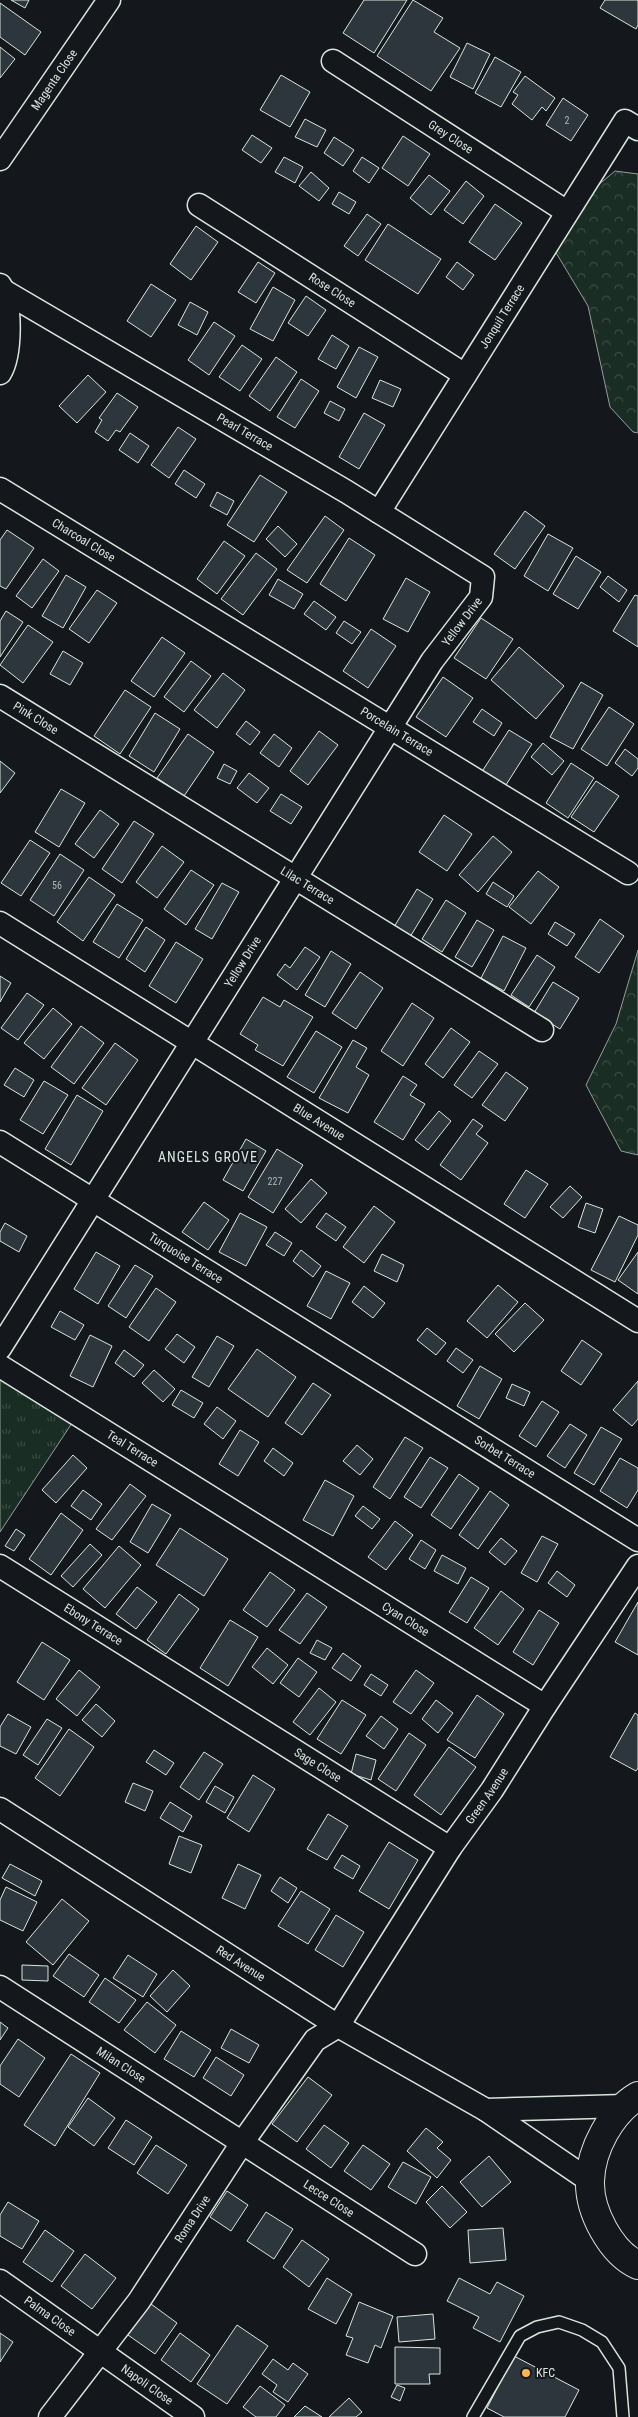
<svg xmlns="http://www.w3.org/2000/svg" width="638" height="2417" font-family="'Roboto Condensed',sans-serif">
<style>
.grass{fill:url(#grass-tufts);stroke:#939e99}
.forest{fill:url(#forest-crowns);stroke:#939e99}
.building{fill:#2c363c;stroke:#d8e6dc}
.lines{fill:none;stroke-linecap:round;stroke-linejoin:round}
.service-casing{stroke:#d8e6dc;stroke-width:14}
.minor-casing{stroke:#d8e6dc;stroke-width:25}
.primary-casing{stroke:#d8e6dc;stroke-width:30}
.service{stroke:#14181c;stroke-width:11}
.minor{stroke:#14181c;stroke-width:22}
.primary{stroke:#14181c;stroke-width:28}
.poi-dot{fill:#ffb74d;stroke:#14181c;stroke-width:2}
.labels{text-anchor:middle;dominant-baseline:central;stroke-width:4;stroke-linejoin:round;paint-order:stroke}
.number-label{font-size:10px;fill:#adbab4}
.street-label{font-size:12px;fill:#d8e6dc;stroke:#14181c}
.poi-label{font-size:12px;fill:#d8e6dc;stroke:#14181c;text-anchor:start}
.neighbourhood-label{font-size:14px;letter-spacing:1px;fill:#d8e6dc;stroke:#14181c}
</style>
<defs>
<pattern id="grass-tufts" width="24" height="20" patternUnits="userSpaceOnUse" patternTransform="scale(1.25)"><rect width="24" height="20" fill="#1a2d24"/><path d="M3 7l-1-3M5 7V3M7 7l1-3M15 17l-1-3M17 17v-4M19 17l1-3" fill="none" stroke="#3b4b43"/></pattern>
<pattern id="forest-crowns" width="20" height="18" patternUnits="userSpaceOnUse" patternTransform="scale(1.25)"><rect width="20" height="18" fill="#1a2d24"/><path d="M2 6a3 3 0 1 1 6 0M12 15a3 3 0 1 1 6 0" fill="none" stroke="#3b4b43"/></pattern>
</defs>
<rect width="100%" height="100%" fill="#14181c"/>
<path class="grass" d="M0,1373L74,1420L0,1532Z"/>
<g class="forest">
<path d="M615,171L638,174V433L633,432L610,407L588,306L543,231Z"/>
<path d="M638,950V1155L621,1151L586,1085L616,1024Z"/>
</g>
<g class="building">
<path d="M11,0H29L25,8Z"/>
<path d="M364,0H407L374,53L343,33Z"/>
<path d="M413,0L443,18L434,32L460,48L431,91L377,56Z"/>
<path d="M605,0H638V25L636,29L600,8Z"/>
<path d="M0,3L41,32L25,55L0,37Z"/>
<path d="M467,43L490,54L473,89L450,77Z"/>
<path d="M0,47L15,59L0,78Z"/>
<path d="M495,57L521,72L501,107L475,93Z"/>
<path d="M281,75L310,92L290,127L260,110Z"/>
<path d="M525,76L555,98L546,111L542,107L532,120L512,104L518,95L513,92Z"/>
<path d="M563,98L588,115L571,141L546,125Z"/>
<path d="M305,119L326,130L317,147L295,137Z"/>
<path d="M252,135L272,148L261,163L242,150Z"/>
<path d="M403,136L430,154L408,186L382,168Z"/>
<path d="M334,137L354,150L343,166L324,153Z"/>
<path d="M284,157L303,167L295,183L275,172Z"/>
<path d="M362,157L379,168L369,183L353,171Z"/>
<path d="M311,172L329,188L319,201L299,186Z"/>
<path d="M429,175L450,191L431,215L410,198Z"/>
<path d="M466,181L484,196L463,224L444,210Z"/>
<path d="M339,192L356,202L349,214L332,204Z"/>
<path d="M495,204L522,223L495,260L469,242Z"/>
<path d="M367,214L381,224L358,256L344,246Z"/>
<path d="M388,224L441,259L418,294L365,260Z"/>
<path d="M196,226L218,242L191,280L170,264Z"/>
<path d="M258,262L275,273L256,303L238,292Z"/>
<path d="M457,262L474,275L463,290L446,277Z"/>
<path d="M151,284L176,300L151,337L127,321Z"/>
<path d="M273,287L295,300L273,341L250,329Z"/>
<path d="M306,296L326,310L308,336L288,323Z"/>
<path d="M190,302L208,312L197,335L178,325Z"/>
<path d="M214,322L235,336L209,375L188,360Z"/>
<path d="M332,335L349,346L336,369L318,359Z"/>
<path d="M242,345L262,359L240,391L219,377Z"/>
<path d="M359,347L378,357L356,398L337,387Z"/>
<path d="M276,357L297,372L270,411L249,396Z"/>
<path d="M88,375L106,392L77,423L59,406Z"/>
<path d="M301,379L319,391L295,428L277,417Z"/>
<path d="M380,380L401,389L393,407L372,398Z"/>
<path d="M117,393L138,407L120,432L116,430L108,441L95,432L102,420L99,418Z"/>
<path d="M330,401L345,409L339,421L324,413Z"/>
<path d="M364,413L385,425L359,469L339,457Z"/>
<path d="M178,427L196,439L169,478L151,465Z"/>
<path d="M130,433L149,446L138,463L119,450Z"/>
<path d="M184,470L205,484L196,498L175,484Z"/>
<path d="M260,475L287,492L254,542L227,525Z"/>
<path d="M217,492L234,501L227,515L210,506Z"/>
<path d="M525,511L545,526L515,569L494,554Z"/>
<path d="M325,516L344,530L307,583L287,570Z"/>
<path d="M278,526L297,544L285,557L266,539Z"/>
<path d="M7,530L34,548L6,589L0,586V540Z"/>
<path d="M548,534L573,548L548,591L524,576Z"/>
<path d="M349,538L375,555L346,601L320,584Z"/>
<path d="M224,541L245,556L217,594L197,579Z"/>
<path d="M256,553L277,569L243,615L221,599Z"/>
<path d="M576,556L601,572L578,609L553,594Z"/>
<path d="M43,559L59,571L32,608L16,596Z"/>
<path d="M66,575L86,587L63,628L42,616Z"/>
<path d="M608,576L627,590L619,602L600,587Z"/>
<path d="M406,578L430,592L408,632L383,619Z"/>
<path d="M278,579L303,594L294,609L269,595Z"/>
<path d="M97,590L117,603L89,643L69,629Z"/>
<path d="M635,595L638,596V647L613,631Z"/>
<path d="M314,601L336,617L326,630L304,614Z"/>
<path d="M6,611L23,622L0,657V621Z"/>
<path d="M481,618L513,639L486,679L454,658Z"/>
<path d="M344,621L361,632L352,644L336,633Z"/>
<path d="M28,625L53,642L23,683L0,665Z"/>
<path d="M371,629L396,646L368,688L343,671Z"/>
<path d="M162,637L185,653L154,697L131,681Z"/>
<path d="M519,647L564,686L536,719L491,680Z"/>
<path d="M63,651L83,663L70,685L50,674Z"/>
<path d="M191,661L211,676L184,712L164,697Z"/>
<path d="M223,673L245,690L217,728L194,710Z"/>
<path d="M443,677L473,698L446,737L416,717Z"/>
<path d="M581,682L603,695L573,749L550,737Z"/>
<path d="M125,690L151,707L120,754L94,736Z"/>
<path d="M609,707L634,724L607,766L581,749Z"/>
<path d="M482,709L502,723L494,736L473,722Z"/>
<path d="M155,713L180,729L154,772L129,756Z"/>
<path d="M246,721L260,732L250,745L236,734Z"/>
<path d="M509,730L532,744L504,788L481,773Z"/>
<path d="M319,731L338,745L308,785L290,771Z"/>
<path d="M188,734L214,752L184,796L157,778Z"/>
<path d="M274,734L292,748L279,767L260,753Z"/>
<path d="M543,743L564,761L552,775L531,757Z"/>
<path d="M625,749L638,759V768L632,776L615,763Z"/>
<path d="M0,761L15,773L0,793Z"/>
<path d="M571,763L594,778L568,818L546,803Z"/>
<path d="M224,764L237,771L230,784L217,778Z"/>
<path d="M249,773L269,788L257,803L237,788Z"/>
<path d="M596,781L619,796L594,832L571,817Z"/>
<path d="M61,789L85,803L59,847L35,832Z"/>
<path d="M281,794L302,807L291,824L270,811Z"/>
<path d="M100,810L119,824L94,858L75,844Z"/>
<path d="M444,815L472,834L447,871L419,852Z"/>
<path d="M134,821L154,834L122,883L102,869Z"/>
<path d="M493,836L512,852L478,892L459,875Z"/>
<path d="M30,840L50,853L21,896L1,883Z"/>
<path d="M162,846L184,862L157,898L136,882Z"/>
<path d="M60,854L84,870L54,916L30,900Z"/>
<path d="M191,870L214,885L186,925L164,909Z"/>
<path d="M538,871L559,887L531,924L509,907Z"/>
<path d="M89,877L115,895L83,941L57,922Z"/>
<path d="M493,882L514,896L507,907L486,894Z"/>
<path d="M222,883L239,892L212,939L195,929Z"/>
<path d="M417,889L433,899L410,937L394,927Z"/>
<path d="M446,900L466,913L442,952L422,939Z"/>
<path d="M117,904L143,920L119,958L93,942Z"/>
<path d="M600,919L624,936L599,973L575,957Z"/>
<path d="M477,920L494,930L472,967L455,957Z"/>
<path d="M555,922L575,934L567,946L548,934Z"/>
<path d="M146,927L165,940L145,972L126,959Z"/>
<path d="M503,936L526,948L504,991L481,978Z"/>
<path d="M176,942L203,959L176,1003L149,986Z"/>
<path d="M305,947L320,957L297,990L277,975L285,964L290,968Z"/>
<path d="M331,951L351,964L325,1007L305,995Z"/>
<path d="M537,955L555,967L529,1007L511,995Z"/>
<path d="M360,972L383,988L356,1029L332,1013Z"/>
<path d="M0,976L11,983L0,1002Z"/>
<path d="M553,982L579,998L560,1029L534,1013Z"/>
<path d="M27,993L44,1005L18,1040L1,1028Z"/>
<path d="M263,997L280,1007L284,1000L313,1017L283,1066L255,1050L258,1045L240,1034Z"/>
<path d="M412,1003L434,1018L403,1066L381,1051Z"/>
<path d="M53,1008L72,1024L44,1059L24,1043Z"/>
<path d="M81,1026L104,1043L74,1084L51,1067Z"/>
<path d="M451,1028L470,1042L443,1078L425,1064Z"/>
<path d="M316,1031L342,1047L314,1093L287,1077Z"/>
<path d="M353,1040L367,1048L356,1067L369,1075L348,1113L319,1098Z"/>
<path d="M115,1043L138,1060L106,1105L82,1088Z"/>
<path d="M479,1051L498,1064L472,1098L454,1085Z"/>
<path d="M15,1068L34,1080L24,1097L4,1085Z"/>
<path d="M506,1072L528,1088L505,1121L482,1105Z"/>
<path d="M403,1076L417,1085L410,1095L425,1104L403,1140L374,1122Z"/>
<path d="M44,1081L68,1095L43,1134L20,1120Z"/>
<path d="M77,1095L103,1111L71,1165L45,1149Z"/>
<path d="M439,1111L451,1121L428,1150L415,1140Z"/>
<path d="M473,1119L483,1126L476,1134L488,1143L461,1180L440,1165Z"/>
<path d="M246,1139L266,1151L243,1191L223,1180Z"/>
<path d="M277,1149L303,1165L273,1213L248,1197Z"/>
<path d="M526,1170L548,1184L525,1218L504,1204Z"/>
<path d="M311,1179L327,1193L301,1223L285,1209Z"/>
<path d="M570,1186L582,1197L563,1218L550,1207Z"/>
<path d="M204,1202L229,1220L208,1250L182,1232Z"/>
<path d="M586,1203L603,1209L595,1233L578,1227Z"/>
<path d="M374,1206L395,1222L364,1263L343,1247Z"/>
<path d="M240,1213L267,1227L246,1266L219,1252Z"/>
<path d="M326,1213L346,1227L336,1241L316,1227Z"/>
<path d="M619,1216L638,1225V1235L615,1282L591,1270Z"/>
<path d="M5,1223L27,1236L19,1252L0,1241V1232Z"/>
<path d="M275,1232L292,1243L284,1256L266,1245Z"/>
<path d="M301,1250L321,1266L313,1277L293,1261Z"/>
<path d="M96,1252L120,1266L98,1304L74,1289Z"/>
<path d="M638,1252V1294L618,1280Z"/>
<path d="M382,1254L404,1265L397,1282L374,1271Z"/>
<path d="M135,1265L153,1276L126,1318L108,1306Z"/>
<path d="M326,1271L350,1283L331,1319L307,1306Z"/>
<path d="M498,1285L518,1302L487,1338L467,1321Z"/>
<path d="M364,1286L385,1303L373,1318L352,1302Z"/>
<path d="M156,1288L176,1302L149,1341L129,1327Z"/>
<path d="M525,1303L544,1320L514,1352L495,1334Z"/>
<path d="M60,1311L84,1325L75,1340L51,1327Z"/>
<path d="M427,1328L446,1343L436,1355L417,1340Z"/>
<path d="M177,1334L195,1347L184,1363L165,1349Z"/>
<path d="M90,1335L112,1346L93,1387L70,1376Z"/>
<path d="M217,1336L234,1346L209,1387L192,1377Z"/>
<path d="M582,1340L602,1354L581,1385L561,1371Z"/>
<path d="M456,1348L473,1360L463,1373L447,1361Z"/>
<path d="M257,1349L296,1377L268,1417L228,1389Z"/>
<path d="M124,1350L144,1365L134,1377L115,1363Z"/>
<path d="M480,1366L502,1379L479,1419L457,1406Z"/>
<path d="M154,1370L175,1389L163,1402L142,1383Z"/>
<path d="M638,1381V1419L632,1426L613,1410Z"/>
<path d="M313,1383L331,1395L302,1435L285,1423Z"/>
<path d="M512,1384L530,1392L524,1406L506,1398Z"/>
<path d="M181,1390L203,1403L194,1418L172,1405Z"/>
<path d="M542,1401L559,1412L536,1447L519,1436Z"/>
<path d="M217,1407L236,1421L223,1439L204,1424Z"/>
<path d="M570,1424L587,1435L565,1468L547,1456Z"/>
<path d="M601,1427L622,1439L594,1485L574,1473Z"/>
<path d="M240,1430L259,1442L238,1476L219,1464Z"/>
<path d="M405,1437L423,1448L390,1499L373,1487Z"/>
<path d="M357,1445L373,1459L360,1475L343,1461Z"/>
<path d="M273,1448L293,1463L284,1476L264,1461Z"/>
<path d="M73,1455L87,1468L56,1503L42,1490Z"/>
<path d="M430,1457L448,1468L421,1508L404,1497Z"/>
<path d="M620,1458L638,1468V1490L627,1508L600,1491Z"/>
<path d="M459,1474L479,1488L451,1529L431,1515Z"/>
<path d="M325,1480L354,1496L333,1536L303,1520Z"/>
<path d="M130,1484L146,1496L112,1540L96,1529Z"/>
<path d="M83,1490L102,1504L91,1520L71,1506Z"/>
<path d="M490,1491L509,1505L478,1549L459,1535Z"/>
<path d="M152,1504L171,1515L148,1553L130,1542Z"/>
<path d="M363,1506L380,1519L372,1529L355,1516Z"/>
<path d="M61,1513L83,1530L51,1575L29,1559Z"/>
<path d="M395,1521L413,1535L386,1570L368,1557Z"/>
<path d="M180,1528L228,1559L204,1596L156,1565Z"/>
<path d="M16,1529L25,1535L14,1551L5,1546Z"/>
<path d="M542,1536L558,1544L537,1582L521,1573Z"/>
<path d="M501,1538L517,1551L505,1565L489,1552Z"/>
<path d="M421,1540L436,1550L425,1569L409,1559Z"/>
<path d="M90,1544L102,1555L73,1587L61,1576Z"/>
<path d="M119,1546L141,1565L105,1608L83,1589Z"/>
<path d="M442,1555L466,1568L458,1584L434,1571Z"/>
<path d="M557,1571L575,1585L567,1597L548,1583Z"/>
<path d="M270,1572L295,1590L267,1627L243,1610Z"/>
<path d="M471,1577L489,1588L467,1623L449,1612Z"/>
<path d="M137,1587L157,1602L136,1629L116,1614Z"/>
<path d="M501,1591L524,1609L498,1645L474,1628Z"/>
<path d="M307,1593L327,1607L300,1644L279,1630Z"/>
<path d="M179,1594L199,1609L166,1654L147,1640Z"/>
<path d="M638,1602V1655L615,1642Z"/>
<path d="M539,1610L559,1623L533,1665L513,1652Z"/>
<path d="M230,1620L258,1637L228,1686L200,1668Z"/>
<path d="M317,1640L332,1648L325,1660L310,1653Z"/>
<path d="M42,1642L70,1660L44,1700L17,1682Z"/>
<path d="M267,1648L288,1665L273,1684L252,1667Z"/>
<path d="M343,1653L361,1666L351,1681L332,1668Z"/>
<path d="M298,1658L317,1672L299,1697L280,1683Z"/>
<path d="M79,1670L100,1687L77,1716L56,1699Z"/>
<path d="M416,1670L434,1683L411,1714L393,1702Z"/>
<path d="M371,1674L388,1685L381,1696L364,1685Z"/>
<path d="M319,1688L336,1702L310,1735L293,1722Z"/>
<path d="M477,1695L504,1714L475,1758L447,1740Z"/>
<path d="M342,1700L366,1715L341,1754L317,1739Z"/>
<path d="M436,1700L453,1713L438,1733L422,1719Z"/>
<path d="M96,1704L115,1721L102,1737L82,1720Z"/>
<path d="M635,1713L638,1715V1768L636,1771L610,1757Z"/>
<path d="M8,1714L31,1727L16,1754L0,1746V1727Z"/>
<path d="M381,1716L398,1729L384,1749L366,1736Z"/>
<path d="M47,1719L62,1728L38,1765L23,1755Z"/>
<path d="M69,1729L94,1747L60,1796L35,1778Z"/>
<path d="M409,1733L426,1745L396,1791L378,1779Z"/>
<path d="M449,1747L476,1767L441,1815L414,1795Z"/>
<path d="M154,1750L174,1763L166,1775L146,1762Z"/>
<path d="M204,1752L223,1764L199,1800L180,1787Z"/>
<path d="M356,1754L376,1760L371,1780L351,1774Z"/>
<path d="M253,1775L275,1789L249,1832L227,1818Z"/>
<path d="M133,1783L153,1791L145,1811L125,1802Z"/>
<path d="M215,1786L234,1797L225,1813L206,1802Z"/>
<path d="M170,1802L192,1816L183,1832L160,1818Z"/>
<path d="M328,1814L348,1826L327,1860L307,1849Z"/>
<path d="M179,1836L202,1845L191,1873L169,1864Z"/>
<path d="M389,1842L418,1860L389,1909L359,1891Z"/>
<path d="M342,1855L360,1866L353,1879L334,1868Z"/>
<path d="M10,1864L42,1881L35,1896L2,1878Z"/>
<path d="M238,1864L261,1875L245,1909L222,1898Z"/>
<path d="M280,1877L297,1888L288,1903L271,1891Z"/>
<path d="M6,1887L37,1902L23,1931L0,1920V1900Z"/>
<path d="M301,1891L330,1909L308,1944L278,1926Z"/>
<path d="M62,1899L89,1921L53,1965L26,1942Z"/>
<path d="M336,1915L364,1932L343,1967L315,1950Z"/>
<path d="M69,1954L99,1975L84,1997L53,1976Z"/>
<path d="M128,1955L157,1974L143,1997L113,1978Z"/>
<path d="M22,1965L48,1966V1981L22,1980Z"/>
<path d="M173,1970L190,1986L167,2012L150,1996Z"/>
<path d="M105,1978L136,2000L119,2023L89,2002Z"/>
<path d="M147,2002L176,2025L155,2053L124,2030Z"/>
<path d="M0,2022L8,2028L0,2040Z"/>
<path d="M231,2029L259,2045L249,2063L221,2048Z"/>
<path d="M181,2031L211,2050L194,2077L164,2059Z"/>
<path d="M18,2039L45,2058L19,2097L0,2084V2066Z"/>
<path d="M71,2054L100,2073L55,2146L24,2125Z"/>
<path d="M216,2057L244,2075L231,2096L203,2078Z"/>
<path d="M308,2077L332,2095L297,2142L272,2124Z"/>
<path d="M88,2098L115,2118L94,2146L68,2127Z"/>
<path d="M126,2120L152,2137L134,2165L108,2148Z"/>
<path d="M324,2125L349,2143L331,2168L306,2149Z"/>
<path d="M426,2128L443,2142L437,2148L451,2160L437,2178L407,2151Z"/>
<path d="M156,2145L187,2165L168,2194L137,2173Z"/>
<path d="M363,2145L390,2164L371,2190L344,2171Z"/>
<path d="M489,2156L511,2182L482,2207L460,2182Z"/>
<path d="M403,2162L431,2177L416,2204L388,2187Z"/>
<path d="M442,2186L467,2212L450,2228L426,2202Z"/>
<path d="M227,2191L248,2205L231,2231L210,2217Z"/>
<path d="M8,2202L39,2221L22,2249L0,2236V2215Z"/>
<path d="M266,2212L293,2229L274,2259L247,2241Z"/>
<path d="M503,2228L506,2260L470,2263L468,2230Z"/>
<path d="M45,2230L74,2251L52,2282L23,2262Z"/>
<path d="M302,2240L329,2259L309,2287L283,2267Z"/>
<path d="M85,2254L116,2278L92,2309L61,2286Z"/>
<path d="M327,2278L352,2294L336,2324L308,2309Z"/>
<path d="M459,2278L490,2294L497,2282L524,2296L500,2342L473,2328L479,2317L447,2301Z"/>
<path d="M359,2302L393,2316L381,2348L375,2345L368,2363L346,2355L353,2338L346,2336Z"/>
<path d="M151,2304L177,2323L155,2354L128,2335Z"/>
<path d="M433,2314L435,2339L399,2342L397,2317Z"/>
<path d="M237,2325L268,2346L227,2404L197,2384Z"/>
<path d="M0,2333L13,2342L0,2362Z"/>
<path d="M180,2333L210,2355L191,2382L161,2360Z"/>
<path d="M395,2347L440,2348V2374H429L430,2384H395Z"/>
<path d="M514,2356L579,2390L565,2417H504L487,2408Z"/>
<path d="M273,2359L288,2370L293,2363L308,2374L288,2402L273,2392L277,2385L262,2374Z"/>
<path d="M397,2385L405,2388L400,2401L391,2397Z"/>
<path d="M260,2386L285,2405L276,2417H256L243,2407Z"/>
<path d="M349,2398L362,2412L356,2417H329Z"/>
<path d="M305,2406L322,2417H294Z"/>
</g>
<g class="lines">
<g class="service-casing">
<path id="service" d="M473,2417L520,2336L537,2327L559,2322L582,2330L602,2342L619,2368L623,2417"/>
</g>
<g class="minor-casing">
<g id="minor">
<path id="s1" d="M333,61L567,212"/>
<path id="s2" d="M0,159L109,0"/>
<path id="s3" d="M199,205L465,375"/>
<path d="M0,285C12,302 11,355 0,373"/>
<path id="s4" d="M0,489L628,873"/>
<path id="s5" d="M379,512L625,121L638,129"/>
<path id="s6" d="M0,696L542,1030"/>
<path id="s7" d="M0,923L638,1321"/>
<path id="s8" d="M0,1142L638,1540"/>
<path id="s9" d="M0,1348L432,661L481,597L483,577L347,492L4,291"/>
<path id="s10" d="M0,1366L545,1706"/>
<path id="s11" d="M0,1566L450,1848"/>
<path id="s12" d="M0,1809L338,2026L486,2110L590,2181"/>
<path id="s13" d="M0,1987L415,2254"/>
<path d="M486,2110L625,2106"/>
<path id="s14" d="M0,2281L193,2417"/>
<path id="s15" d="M50,2417L139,2301L242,2143L315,2040L338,2026L450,1848L492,1790L545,1706L638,1566"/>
</g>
</g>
<g class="primary-casing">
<path id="primary" d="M638,2096C611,2112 591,2149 590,2181C589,2211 611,2253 638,2265"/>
</g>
<use href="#service" class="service"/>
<use href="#minor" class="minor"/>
<use href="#primary" class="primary"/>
</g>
<circle class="poi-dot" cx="526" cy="2373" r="5"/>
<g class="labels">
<g class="number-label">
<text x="567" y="120">2</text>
<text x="57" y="885">56</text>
<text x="275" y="1181">227</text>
</g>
<g class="street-label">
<text stroke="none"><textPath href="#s2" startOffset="96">Magenta Close</textPath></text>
<text stroke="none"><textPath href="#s1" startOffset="140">Grey Close</textPath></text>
<text stroke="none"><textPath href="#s3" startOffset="158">Rose Close</textPath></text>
<text stroke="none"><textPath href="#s5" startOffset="231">Jonquil Terrace</textPath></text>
<text transform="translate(245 432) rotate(30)">Pearl Terrace</text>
<text stroke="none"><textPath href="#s4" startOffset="98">Charcoal Close</textPath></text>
<text stroke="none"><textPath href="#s9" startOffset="861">Yellow Drive</textPath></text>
<text stroke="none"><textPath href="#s6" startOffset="42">Pink Close</textPath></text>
<text stroke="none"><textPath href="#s4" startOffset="465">Porcelain Terrace</textPath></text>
<text stroke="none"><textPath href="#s6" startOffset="361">Lilac Terrace</textPath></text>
<text stroke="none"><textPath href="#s9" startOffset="456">Yellow Drive</textPath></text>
<text stroke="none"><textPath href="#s7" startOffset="376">Blue Avenue</textPath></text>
<text stroke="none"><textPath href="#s8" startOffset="219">Turquoise Terrace</textPath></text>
<text stroke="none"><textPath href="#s10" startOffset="156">Teal Terrace</textPath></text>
<text stroke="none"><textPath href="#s8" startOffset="595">Sorbet Terrace</textPath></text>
<text stroke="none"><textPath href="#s10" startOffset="478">Cyan Close</textPath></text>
<text stroke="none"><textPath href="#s11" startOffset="110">Ebony Terrace</textPath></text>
<text stroke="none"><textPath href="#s11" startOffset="375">Sage Close</textPath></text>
<text stroke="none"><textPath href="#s15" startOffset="762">Green Avenue</textPath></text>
<text stroke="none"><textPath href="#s12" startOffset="286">Red Avenue</textPath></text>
<text stroke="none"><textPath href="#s13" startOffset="144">Milan Close</textPath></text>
<text stroke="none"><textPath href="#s13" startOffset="391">Lecce Close</textPath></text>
<text stroke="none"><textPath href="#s15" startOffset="244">Roma Drive</textPath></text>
<text stroke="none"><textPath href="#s14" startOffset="61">Palma Close</textPath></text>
<text stroke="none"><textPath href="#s14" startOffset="180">Napoli Close</textPath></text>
</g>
<g class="poi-label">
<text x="536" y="2373">KFC</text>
</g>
<g class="neighbourhood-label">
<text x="208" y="1157">ANGELS GROVE</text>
</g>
</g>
</svg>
